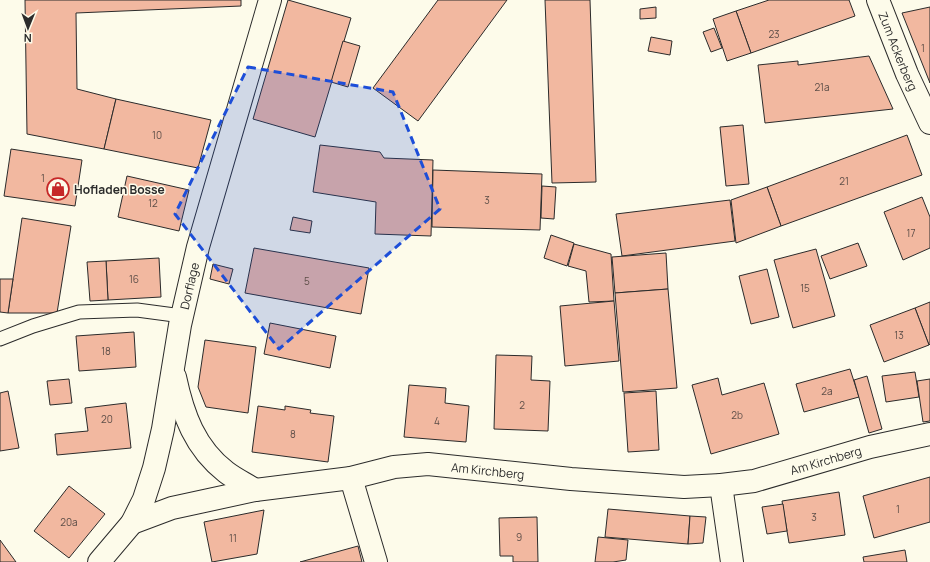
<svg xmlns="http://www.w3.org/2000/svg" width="930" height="562" font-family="Manrope,sans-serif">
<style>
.building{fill:#f2b8a0;stroke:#2b2b2b}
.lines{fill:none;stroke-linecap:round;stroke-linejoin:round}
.lane-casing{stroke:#2b2b2b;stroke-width:15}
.street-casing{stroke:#2b2b2b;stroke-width:24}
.secondary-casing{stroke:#2b2b2b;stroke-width:24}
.lane{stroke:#fdfbea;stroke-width:13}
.street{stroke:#fdfbea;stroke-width:22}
.secondary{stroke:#fdfbea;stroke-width:22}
.marked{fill:#1d4ed8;fill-opacity:0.2;stroke:#1d4ed8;stroke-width:3;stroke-dasharray:8 5;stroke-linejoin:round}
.labels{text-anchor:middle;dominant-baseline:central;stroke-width:3;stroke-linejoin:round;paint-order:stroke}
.number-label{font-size:10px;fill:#5d4e48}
.street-label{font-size:12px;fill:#2b2b2b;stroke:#fdfbea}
.poi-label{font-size:12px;font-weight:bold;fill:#2b2b2b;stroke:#fdfbea;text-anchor:start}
</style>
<rect width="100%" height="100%" fill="#fdfbea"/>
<g class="building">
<path d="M25,0H241V6L76,13L77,89L116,99L104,149L27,134Z"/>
<path d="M288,0L351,18L315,137L253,119Z"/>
<path d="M438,0H507L418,121L373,88Z"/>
<path d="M545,0H590L596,182L552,183Z"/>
<path d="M769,0H849L855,16L751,53L736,11Z"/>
<path d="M656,7V18L640,19V9Z"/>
<path d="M930,7V83L902,13Z"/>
<path d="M736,11L751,53L727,61L713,19Z"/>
<path d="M714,28L722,48L711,52L703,32Z"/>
<path d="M651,37L672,41L670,55L648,51Z"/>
<path d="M343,41L360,46L348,87L331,82Z"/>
<path d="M869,56L893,109L765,123L758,65L798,61V65Z"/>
<path d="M116,99L211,120L198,168L104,149Z"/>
<path d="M743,125L749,184L726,186L720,127Z"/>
<path d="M907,135L922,175L781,226L767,187Z"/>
<path d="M320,145L380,152L384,158L433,160L431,236L375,234L376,202L313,192Z"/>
<path d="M11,149L82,160L75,206L4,196Z"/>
<path d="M433,170L542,174L540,230L432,227Z"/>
<path d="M127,176L189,190L179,231L118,217Z"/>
<path d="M542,186L556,187L554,219L541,218Z"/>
<path d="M767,187L781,226L736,243L731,200Z"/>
<path d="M922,197L930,217V248L903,260L884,212Z"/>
<path d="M730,200L735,241L622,256L616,214Z"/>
<path d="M293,217L312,221L310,233L290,230Z"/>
<path d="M22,218L71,226L57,313H8Z"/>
<path d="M551,235L574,243L567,266L544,258Z"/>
<path d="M858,243L867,266L830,279L821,256Z"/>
<path d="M574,244L611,254L614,301L589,302L586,271L568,266Z"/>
<path d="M254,248L369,268L361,314L245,293Z"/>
<path d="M816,249L835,316L793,328L774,260Z"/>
<path d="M666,253L668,289L615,293L612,257Z"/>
<path d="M159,258L161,297L108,300L106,261Z"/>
<path d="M106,261L108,300L90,301L87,262Z"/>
<path d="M213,264L233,269L229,284L210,279Z"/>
<path d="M767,269L779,317L751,324L739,276Z"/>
<path d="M0,279H13L8,313L0,312Z"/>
<path d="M668,289L677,388L623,392L615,293Z"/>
<path d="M614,301L619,361L565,366L560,306Z"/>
<path d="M930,302V344L929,345L915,308Z"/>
<path d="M915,308L929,345L884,362L870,325Z"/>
<path d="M270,323L336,336L330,368L264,354Z"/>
<path d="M134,332L136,367L79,371L76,336Z"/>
<path d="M205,340L256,347L248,413L206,407L198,387Z"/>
<path d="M496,355L532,356L531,380L550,381L548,431L494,429Z"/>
<path d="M850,369L859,397L804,412L796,384Z"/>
<path d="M915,372L919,397L886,402L882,376Z"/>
<path d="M867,376L882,429L869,433L854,380Z"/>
<path d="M718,378L722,395L764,383L779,434L711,454L692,385Z"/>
<path d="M69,379L72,403L50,405L47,381Z"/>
<path d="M930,379V421L923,422L917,381Z"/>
<path d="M409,385L446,388L445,403L469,406L466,442L404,437Z"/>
<path d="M8,391L19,448L0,451V393Z"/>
<path d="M656,391L659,450L628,452L624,393Z"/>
<path d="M126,403L131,448L57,455L55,434L88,431L85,408Z"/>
<path d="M258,406L285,410V406L311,410L310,413L334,416L328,462L252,452Z"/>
<path d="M930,477V522L874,538L863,496Z"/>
<path d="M69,486L105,514L69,558L34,531Z"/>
<path d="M839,492L845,535L789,543L782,501Z"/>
<path d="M783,504L787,531L767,534L762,507Z"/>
<path d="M608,509L690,516L688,544L605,537Z"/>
<path d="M264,510L257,554L212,562L204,522Z"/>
<path d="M690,516L706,517L703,543L688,544Z"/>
<path d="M537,517L538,562H513V556H500L499,518Z"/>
<path d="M598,537L628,540L626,560L613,562H595Z"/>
<path d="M0,540L16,562H0Z"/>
<path d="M358,546L362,562H300Z"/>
<path d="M905,550L907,562H864L863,557Z"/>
</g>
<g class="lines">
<g class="lane-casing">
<path id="lane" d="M0,339L33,326L79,312L137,310L182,316"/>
</g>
<g class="street-casing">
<g id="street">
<path d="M175,377C183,415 195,448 226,472C235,479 246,484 255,490"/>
<path d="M351,478L376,562"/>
<path d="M721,485L732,562"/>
<path id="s1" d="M132,523L172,508L255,490L351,478L394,467L428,464L571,479L684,487L721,485L754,481L870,447L930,434"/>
<path id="s2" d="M99,562L132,523L144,499L154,468L163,429L180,325L198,247L270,0"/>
</g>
</g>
<g class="secondary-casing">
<g id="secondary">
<path id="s3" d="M878,0L907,74L930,123"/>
</g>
</g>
<use href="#lane" class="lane"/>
<use href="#street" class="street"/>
<use href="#secondary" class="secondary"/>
</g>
<path class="marked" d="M248,67L393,92L440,209L279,349L175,214Z"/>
<defs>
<g id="shop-ring" transform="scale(1.15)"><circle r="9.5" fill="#fdfbea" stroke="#c62828" stroke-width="1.5"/><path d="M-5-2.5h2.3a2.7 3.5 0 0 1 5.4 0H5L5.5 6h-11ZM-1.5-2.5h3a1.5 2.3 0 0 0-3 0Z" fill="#c62828"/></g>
</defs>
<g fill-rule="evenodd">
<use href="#shop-ring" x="58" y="189"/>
</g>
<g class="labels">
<g class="number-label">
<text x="774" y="34">23</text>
<text x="923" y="48">1</text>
<text x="822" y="87">21a</text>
<text x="157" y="135">10</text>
<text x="43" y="178">1</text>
<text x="844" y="181">21</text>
<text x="487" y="200">3</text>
<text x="153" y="203">12</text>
<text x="911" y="233">17</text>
<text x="134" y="279">16</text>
<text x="307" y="281">5</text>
<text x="805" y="288">15</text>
<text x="899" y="335">13</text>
<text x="106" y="351">18</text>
<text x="827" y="391">2a</text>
<text x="522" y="405">2</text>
<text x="737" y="415">2b</text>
<text x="107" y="419">20</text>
<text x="437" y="421">4</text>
<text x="293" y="434">8</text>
<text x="898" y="509">1</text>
<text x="814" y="517">3</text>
<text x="69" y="522">20a</text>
<text x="519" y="537">9</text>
<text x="233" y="538">11</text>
</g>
<g class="street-label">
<text stroke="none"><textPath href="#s3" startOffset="55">Zum Ackerberg</textPath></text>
<text stroke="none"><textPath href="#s2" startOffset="296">Dorflage</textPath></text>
<text stroke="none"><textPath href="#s1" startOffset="705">Am Kirchberg</textPath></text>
<text stroke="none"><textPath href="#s1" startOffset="363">Am Kirchberg</textPath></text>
</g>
<g class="poi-label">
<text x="74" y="189">Hofladen Bosse</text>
</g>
</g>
<g transform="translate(28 28) rotate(181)" stroke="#fdfbea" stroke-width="3" paint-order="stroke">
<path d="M0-3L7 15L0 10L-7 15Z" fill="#2b2b2b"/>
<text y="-6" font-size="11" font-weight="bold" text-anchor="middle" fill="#2b2b2b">N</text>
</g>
</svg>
